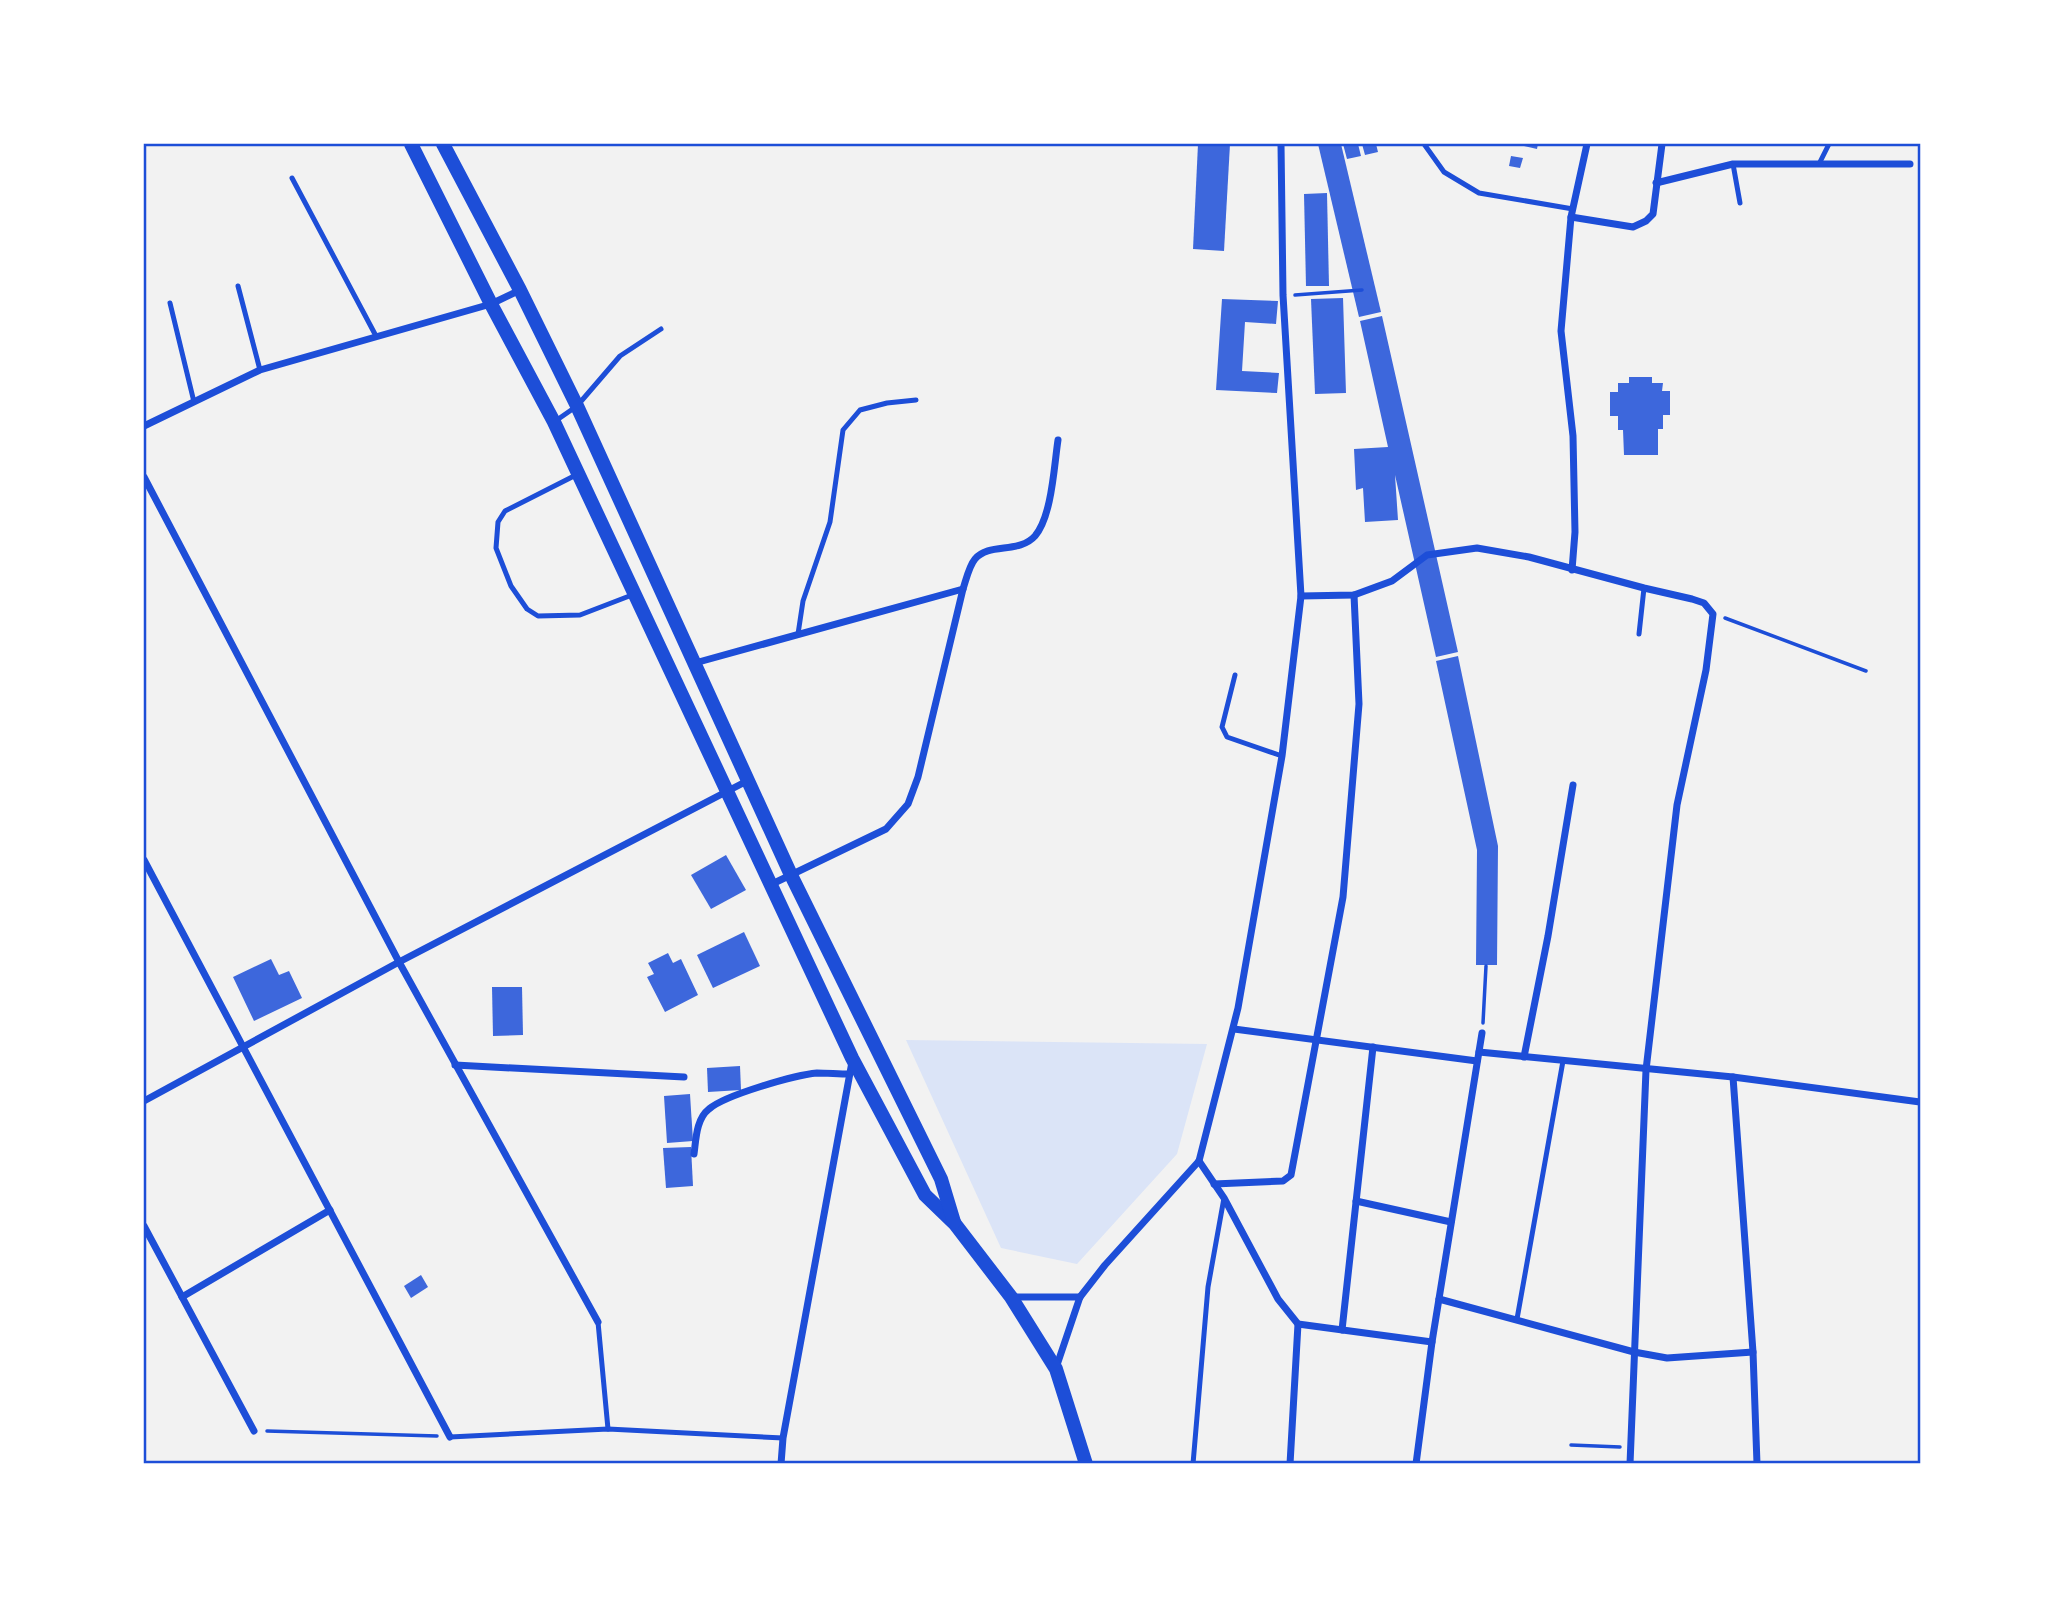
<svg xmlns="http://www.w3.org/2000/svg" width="2064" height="1607" font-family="Quicksand,sans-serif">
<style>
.green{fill:#dbe4f7}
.building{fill:#3d67dc}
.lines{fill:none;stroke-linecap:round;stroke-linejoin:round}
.path{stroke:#1d4ed8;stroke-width:3.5}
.service{stroke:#1d4ed8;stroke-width:5}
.minor{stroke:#1d4ed8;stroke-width:7}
.secondary{stroke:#1d4ed8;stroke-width:14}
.neatline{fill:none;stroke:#1d4ed8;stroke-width:2.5}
</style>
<rect width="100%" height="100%" fill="#f2f2f2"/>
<path class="green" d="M906,1040L1207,1044L1177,1154L1077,1264L1001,1248Z"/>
<g class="building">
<path d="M1198,144H1230L1224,251L1193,249Z"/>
<path d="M1318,144H1341L1381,312L1359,317Z"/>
<path d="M1343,144H1358L1361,156L1347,159Z"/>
<path d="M1362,144H1376L1378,152L1365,155Z"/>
<path d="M1516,144H1538L1537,149Z"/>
<path d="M1511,156L1523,158L1520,168L1509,166Z"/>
<path d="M1327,193L1329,286H1306L1304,194Z"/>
<path d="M1343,298L1346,393L1315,394L1311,299Z"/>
<path d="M1222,299L1278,301L1276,324L1245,322L1242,371L1279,373L1277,393L1216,390Z"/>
<path d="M1382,316L1458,652L1436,657L1395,475L1398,520L1365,522L1363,488L1356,490L1354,449L1388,447L1360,321Z"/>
<path d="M1629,377H1652V383H1663L1662,391H1670V415H1663V429H1658V455H1624L1623,430H1618V416H1610V392H1618V383H1629Z"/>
<path d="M1458,656L1498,846L1497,965H1476L1477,850L1436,661Z"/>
<path d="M726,855L746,890L711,909L691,875Z"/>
<path d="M744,932L760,966L713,988L697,955Z"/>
<path d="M668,953L673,963L681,959L698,995L665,1012L647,977L654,974L648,963Z"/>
<path d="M271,959L279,975L289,971L302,998L254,1021L233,977Z"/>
<path d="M492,987H522L523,1035L493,1036Z"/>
<path d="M740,1066L741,1090L708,1092L707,1068Z"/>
<path d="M690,1094L693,1141L667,1143L664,1096Z"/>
<path d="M691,1147L693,1186L666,1188L663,1148Z"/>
<path d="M421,1275L428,1287L411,1298L404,1286Z"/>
</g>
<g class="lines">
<g class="path">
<path d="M1295,295L1362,290"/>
<path d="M1725,618L1866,671"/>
<path d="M1483,1023L1486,966"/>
<path d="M267,1431L437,1436"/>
<path d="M1571,1445L1620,1447"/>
</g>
<g class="service">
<path d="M1424,144L1444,172L1479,193L1573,209"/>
<path d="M1733,164L1740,203"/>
<path d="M1819,164L1829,144"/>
<path d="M292,178L376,336"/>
<path d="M238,286L260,370"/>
<path d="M170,303L194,402"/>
<path d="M554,422L577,406L620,356L661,329"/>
<path d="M576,475L505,511L498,522L496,548L511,586L527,609L538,616L580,615L632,595"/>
<path d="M798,634L803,601L830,522L843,430L860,410L887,403L916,400"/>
<path d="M1639,634L1644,588"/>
<path d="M1235,675L1222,727L1227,737L1282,756"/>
<path d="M1517,1319L1563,1061"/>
<path d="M598,1322L608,1429"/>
<path d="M450,1437L608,1429L783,1438"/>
<path d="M1193,1464L1208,1287L1224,1198"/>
</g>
<g class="minor">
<path d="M1656,183L1733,164H1910"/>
<path d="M1571,217L1633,227L1646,221L1653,214L1662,144"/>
<path d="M144,426L260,370L491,304L520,290"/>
<path d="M144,477L399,962L598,1322"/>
<path d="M1572,570L1575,532L1573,436L1561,331L1571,217L1587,144"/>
<path d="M1301,596L1354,595L1392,581L1427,555L1477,548L1529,557L1644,588L1692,599L1704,603L1713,614L1706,670L1677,805L1646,1070L1630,1464"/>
<path d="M695,663L963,589"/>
<path d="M144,860L450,1437"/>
<path d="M770,885L886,829L908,804L918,777L963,589C966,580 969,566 975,559C989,542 1019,554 1035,536C1052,516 1054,466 1058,440"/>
<path d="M1234,1029L1477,1061"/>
<path d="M1479,1052L1733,1077L1920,1102"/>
<path d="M1524,1057L1548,936L1573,785"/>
<path d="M455,1065L684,1077"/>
<path d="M1733,1077L1753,1352L1757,1464"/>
<path d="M144,1101L399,962L747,781"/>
<path d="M694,1154C696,1140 696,1119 709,1109C725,1095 795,1075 817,1073C827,1073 839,1074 849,1074"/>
<path d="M1199,1161L1224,1198L1278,1299L1298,1324L1432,1342"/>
<path d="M1214,1184L1283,1181L1291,1175L1343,897L1359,704L1354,595"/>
<path d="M1356,1201L1451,1222"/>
<path d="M144,1226L254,1431"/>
<path d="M182,1297L330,1210"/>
<path d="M1011,1297H1080"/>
<path d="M1439,1299L1634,1352L1667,1358L1753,1352"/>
<path d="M1342,1330L1373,1047"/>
<path d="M1056,1368L1080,1297L1105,1265L1199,1161L1238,1008L1282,756L1301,596L1283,295L1281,144"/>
<path d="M781,1464L783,1438L852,1062"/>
<path d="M1290,1464L1298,1324"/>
<path d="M1416,1464L1432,1342L1482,1033"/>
</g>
<g class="secondary">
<path d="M411,144L491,304L554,422L852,1058L925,1195L955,1224L1011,1297L1056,1369L1086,1464"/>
<path d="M443,144L520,290L577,406L791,875L941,1179L954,1222"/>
</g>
</g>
<rect width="2064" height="1607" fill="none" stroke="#ffffff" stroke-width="290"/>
<rect x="145" y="145" width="1774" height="1317" class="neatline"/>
</svg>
